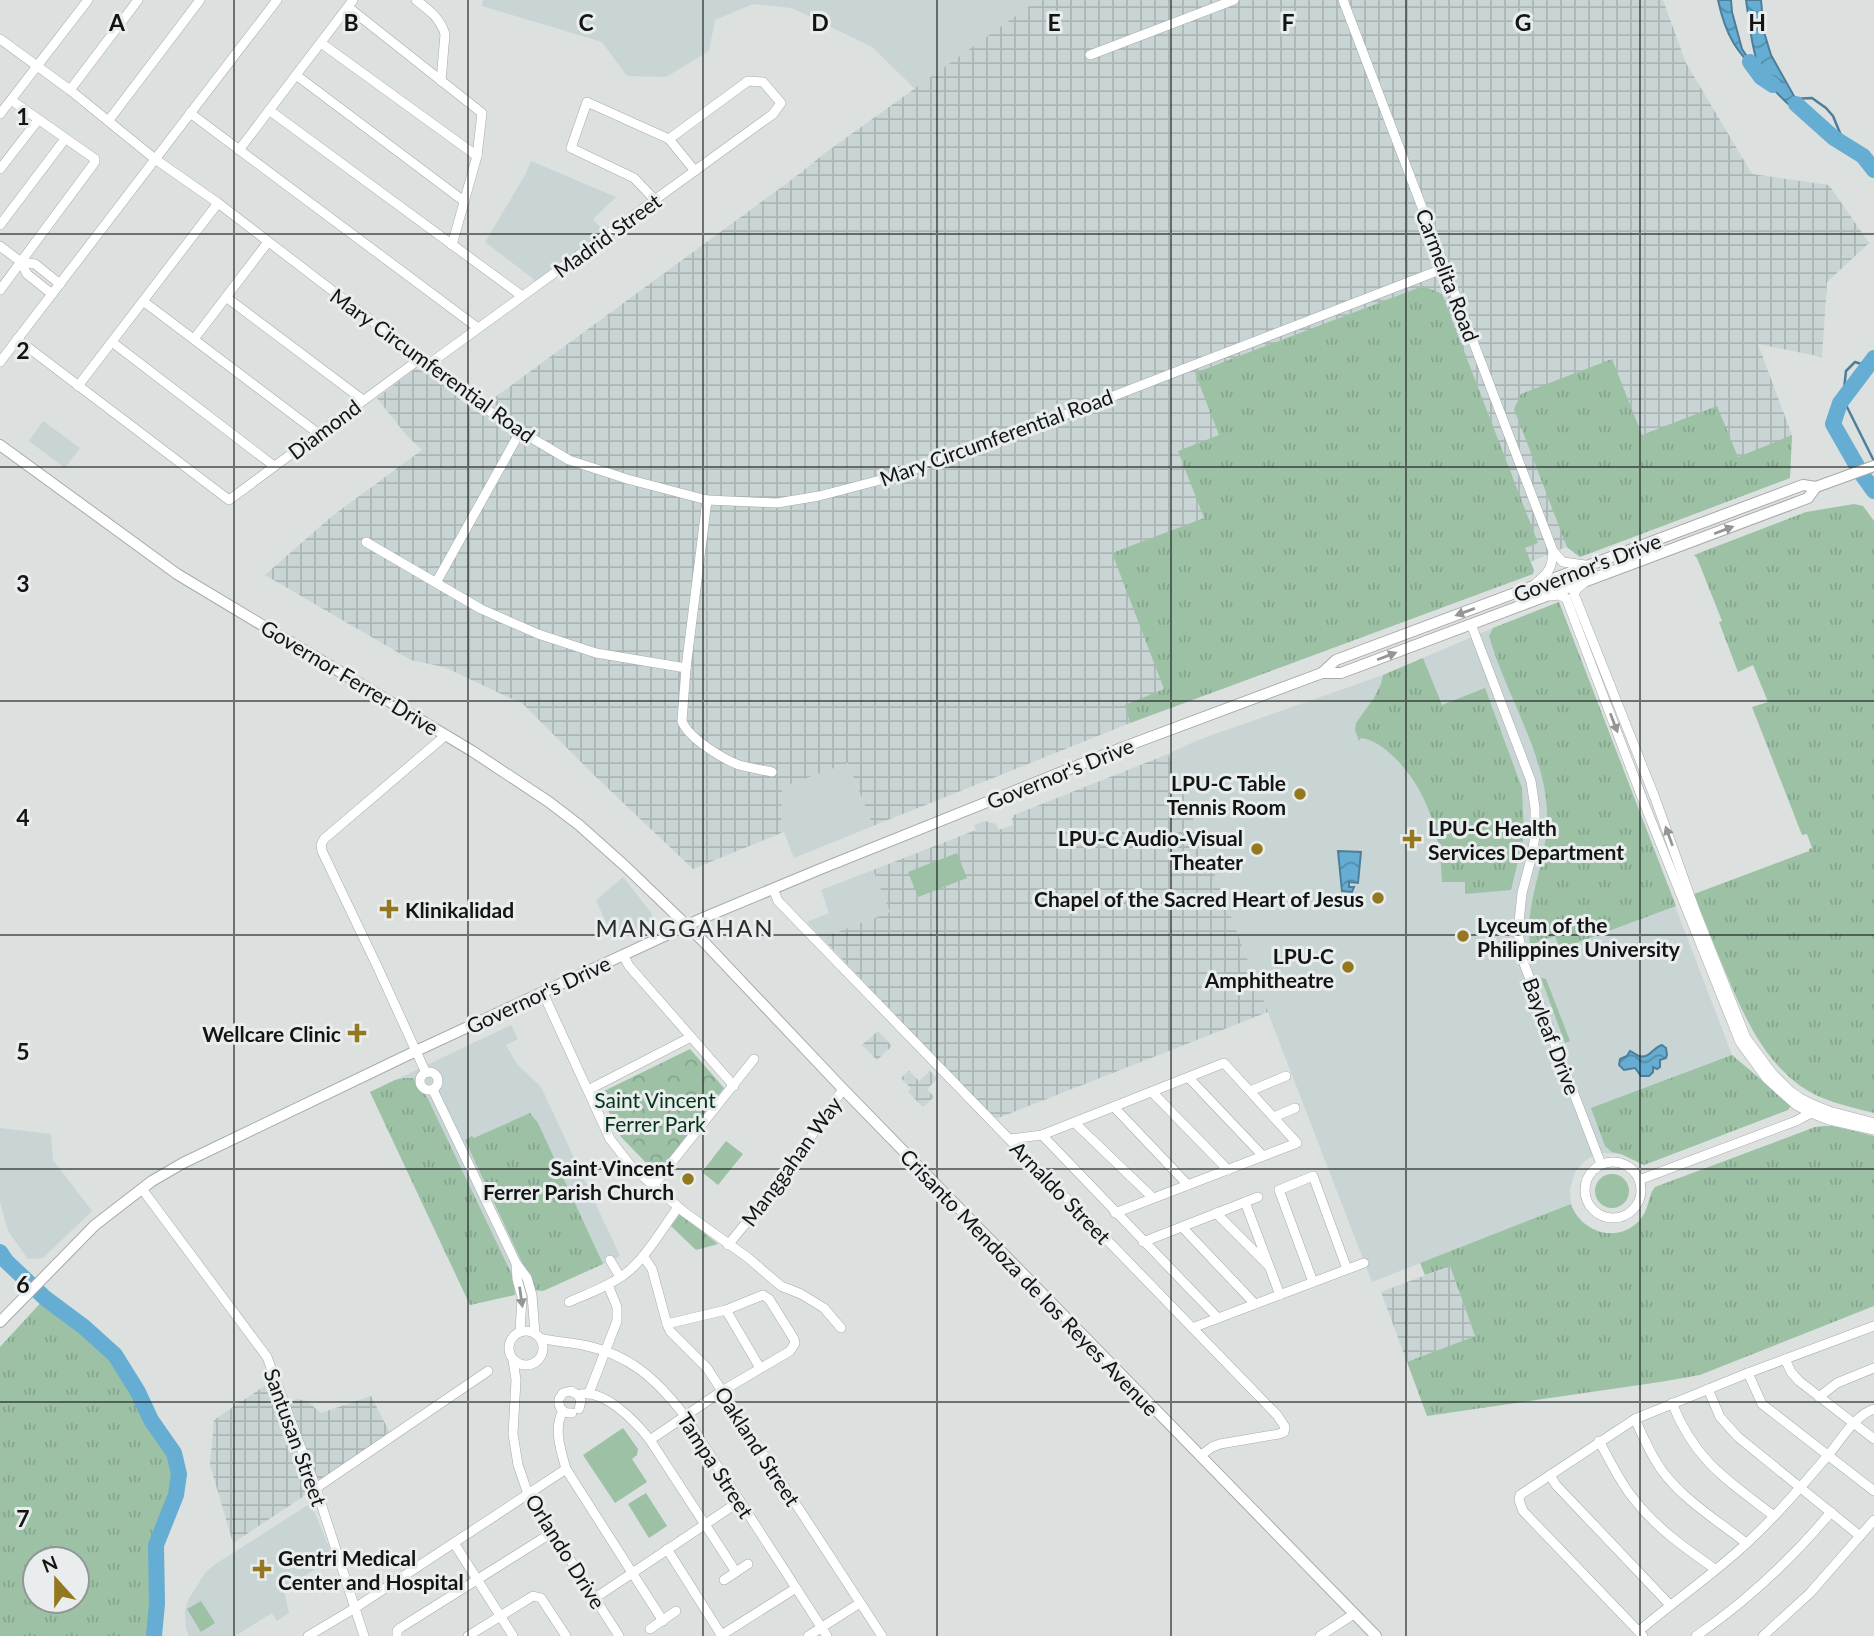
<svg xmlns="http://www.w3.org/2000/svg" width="1874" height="1636" font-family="Lato,sans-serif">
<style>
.built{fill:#c8d5d4}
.industrial{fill:url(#industrial-grid)}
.grass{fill:url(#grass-tufts);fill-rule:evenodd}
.park{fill:url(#park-crowns)}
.garden{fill:#9cc1a5}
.water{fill:url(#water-waves);stroke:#4d7f9a;stroke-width:2}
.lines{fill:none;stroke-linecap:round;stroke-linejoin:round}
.stream{stroke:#4d7f9a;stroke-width:2.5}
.river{stroke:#66add3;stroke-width:16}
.minor-casing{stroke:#a6aaaa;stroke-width:10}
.major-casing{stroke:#a6aaaa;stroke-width:12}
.minor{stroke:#fff;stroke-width:9}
.major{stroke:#fff;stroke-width:10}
.oneway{fill:#959595}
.grid{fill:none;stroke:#131414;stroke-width:2;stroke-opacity:0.55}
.poi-dot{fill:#94781f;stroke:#e9eded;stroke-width:2.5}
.labels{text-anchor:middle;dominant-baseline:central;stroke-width:6;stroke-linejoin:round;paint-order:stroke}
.street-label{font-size:21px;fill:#131414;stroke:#e9eded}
.poi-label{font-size:21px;font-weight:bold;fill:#131414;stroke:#e9eded;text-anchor:end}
.park-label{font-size:21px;fill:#043417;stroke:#e9eded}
.quarter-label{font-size:24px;letter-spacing:2px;fill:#2a2d2d;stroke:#e9eded}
.grid-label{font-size:23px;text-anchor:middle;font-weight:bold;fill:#131414;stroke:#e9eded;stroke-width:6;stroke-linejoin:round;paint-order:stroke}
</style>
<defs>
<pattern id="industrial-grid" width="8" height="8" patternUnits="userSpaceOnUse" patternTransform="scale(1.75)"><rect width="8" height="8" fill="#c8d5d4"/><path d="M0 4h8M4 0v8" fill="none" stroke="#abb6b5"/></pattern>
<pattern id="grass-tufts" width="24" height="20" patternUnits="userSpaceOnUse" patternTransform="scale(1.75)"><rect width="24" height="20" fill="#9cc1a5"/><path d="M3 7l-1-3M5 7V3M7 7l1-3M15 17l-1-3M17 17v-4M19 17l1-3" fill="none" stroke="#86a58d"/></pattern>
<pattern id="park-crowns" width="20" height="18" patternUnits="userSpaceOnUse" patternTransform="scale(1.75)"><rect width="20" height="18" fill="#9cc1a5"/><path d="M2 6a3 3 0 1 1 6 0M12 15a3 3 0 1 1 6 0" fill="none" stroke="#86a58d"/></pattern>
<pattern id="water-waves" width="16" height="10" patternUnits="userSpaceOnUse" patternTransform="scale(1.75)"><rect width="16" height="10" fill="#66add3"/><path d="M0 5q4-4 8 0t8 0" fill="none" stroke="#538caa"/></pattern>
</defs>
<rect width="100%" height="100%" fill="#dce0df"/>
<g class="built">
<path d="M483,0H1038L915,89L872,47L792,8L753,4L715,20L709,51L666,77L627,76L602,42L482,6Z"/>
<path d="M531,161L616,197L593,219L605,233L536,282L531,277L485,242L525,175Z"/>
<path d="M43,421L80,448L65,468L29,441Z"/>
<path d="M1559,602L1732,1055L1791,1105L1788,1110L1644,1165L1621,1154L1602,1153L1593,1156L1585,1161L1575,1172L1570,1189L1571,1204L1372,1282L1168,754L1198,740L1383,675L1493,628Z"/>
<path d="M848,763L873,826L794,858L784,832L781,833L782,787Z"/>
<path d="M873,870L890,912L822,938L807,922L829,913L821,890Z"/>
<path d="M623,877L652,914V922L614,940L596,900Z"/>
<path d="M511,1025L518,1039L506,1045L517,1064L541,1087L620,1256L543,1291L534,1290L470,1305L370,1092Z"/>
<path d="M0,1128L51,1134L53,1160L92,1211L43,1258L28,1259L8,1231L0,1202Z"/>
<path d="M311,1503L333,1557L284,1590L289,1613L277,1621L272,1613L235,1636H189L186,1628L185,1611L188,1600L205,1573L214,1565Z"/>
</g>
<g class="industrial">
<path d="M1038,0H1663L1686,63L1752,174L1829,185L1869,243L1827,282L1822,357L1758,344L1792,435L1790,478L1580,557L1566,547L1530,562L1533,574L1130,723L873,826L848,763L782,787L781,833L693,869L597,778L523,704L444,667L411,660L265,575L331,517L422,450L407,436L377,398L415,369L426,370L475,412L794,178L825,153Z"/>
<path d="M1168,754L1268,1012L998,1118L992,1116L822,938L890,912L873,870L976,830L974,825L985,821L996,824L999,830L1013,825L1012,819L1014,815Z"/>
<path d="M878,1031L892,1046L877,1060L862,1045Z"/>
<path d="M909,1071L919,1081L930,1071L937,1079L927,1089L934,1097L923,1107L908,1092L911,1088L901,1078Z"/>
<path d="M1450,1266L1475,1336L1407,1362L1381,1292Z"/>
<path d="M272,1381L280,1406L297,1399L307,1401L321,1413L371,1396L390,1433L310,1492L233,1543L210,1465L214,1420Z"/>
</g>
<g class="grass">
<path d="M1423,286L1442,294L1538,543L1525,548L1534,570L1533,574L1130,723L1125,705L1164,689L1112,553L1204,518L1178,451L1219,435L1195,373Z"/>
<path d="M1612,359L1642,435L1717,406L1738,457L1792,435L1790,478L1580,557L1567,547L1514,409L1521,394Z"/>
<path d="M1854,504L1863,506L1874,521V1113C1847,1106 1821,1101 1799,1085C1763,1058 1745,1018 1728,978C1716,950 1705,922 1694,894L1809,851V849L1812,848L1807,834L1802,835L1752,707L1768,702L1753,665L1738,672L1719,622L1722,621L1697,558L1694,555L1806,512Z"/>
<path d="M1559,602L1676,906L1560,949L1555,936L1530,945C1524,900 1549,859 1547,813C1546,755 1505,693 1489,636L1493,628Z"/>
<path d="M1423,658L1442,705L1485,688L1522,788L1524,836L1511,890L1465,894V882H1442C1441,836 1428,790 1394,757C1384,748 1375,740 1361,738L1359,741L1355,730L1356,723L1374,698L1381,684L1383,675Z"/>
<path d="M1732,1055L1791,1105L1788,1110L1644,1165L1621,1154L1612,1152L1605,1146L1591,1108Z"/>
<path d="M404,1078H413L428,1099L513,1277L515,1295L470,1305L370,1092L395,1080Z"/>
<path d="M530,1113L538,1123L603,1264L543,1291L535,1290L529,1272L527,1273L465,1140L472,1136L474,1138Z"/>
<path d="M1824,1126H1833L1874,1136V1306L1700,1375L1660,1382L1427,1416L1407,1362L1475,1336L1450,1266L1425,1275L1420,1263L1571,1204C1581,1234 1622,1245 1642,1217C1649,1208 1648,1195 1655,1187L1815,1127Z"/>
<path d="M45,1298L84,1327L115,1355L138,1392L151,1420L174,1453L179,1474L176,1495L156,1544L157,1604L152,1636H0V1347ZM35,1559H77V1601H35Z"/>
</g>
<g class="park">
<path d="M690,1049L724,1088L657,1174L621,1137L600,1093Z"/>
<path d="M680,1214L718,1244L696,1250L671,1226Z"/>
</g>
<g class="garden">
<path d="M957,853L967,878L918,897L908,872Z"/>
<path d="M1541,978L1546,979L1570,1041L1565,1043Z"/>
<path d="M726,1141L743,1154L718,1185L702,1172Z"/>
<circle cx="1612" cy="1191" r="17"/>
<path d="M623,1428L638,1449L637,1455L632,1459L647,1482L615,1503L583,1455Z"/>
<path d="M646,1493L667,1526L649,1538L628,1504Z"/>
<path d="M201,1601L215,1623L201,1632L187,1609Z"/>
</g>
<g class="water">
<path d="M1718,0H1731L1732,12L1742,49L1761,77C1736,50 1726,37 1718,0Z"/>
<path d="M1746,0H1761L1764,32L1771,55L1799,105L1810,118L1834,138C1808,119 1776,100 1761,71C1752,54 1749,19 1746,0Z"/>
<path d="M1338,851L1361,852L1358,883L1349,882V887H1354L1352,892L1342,891Z"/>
<path d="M1662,1045L1666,1048L1667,1055L1666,1058L1660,1060V1067L1657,1069L1653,1067V1072L1649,1076H1641L1635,1068L1624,1070L1619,1065L1620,1059L1627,1056L1630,1051C1633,1052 1636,1055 1639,1056C1650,1059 1653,1047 1662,1045Z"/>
</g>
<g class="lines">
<g class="stream">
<path d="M1793,99L1812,98L1826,108L1833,116L1840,133L1851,149"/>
<path d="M1874,364L1868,366L1855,362L1846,371L1843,399L1874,461"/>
</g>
<g class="river">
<path d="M1750,62L1761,77L1773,85"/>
<path d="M1796,104L1834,138L1863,156L1874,170"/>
<path d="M1874,358L1840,403L1833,424L1861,473L1874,491"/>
<path d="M0,1252L6,1261L45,1298L84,1327L115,1355L138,1392L151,1420L174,1453L179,1474L176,1495L156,1545L157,1604L154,1636"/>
</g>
<g class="minor-casing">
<g id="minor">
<path d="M416,0C429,10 440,18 445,34L441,81"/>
<path d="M1343,0L1553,551L1563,562L1585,565"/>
<path d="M348,7L482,113L477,156L452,245"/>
<path d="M0,39L70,90L155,159L218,203L501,420L569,460L627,479L707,500L777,503L819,496L888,478L1002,439L1445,268"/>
<path d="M321,43L477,156"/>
<path d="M1090,55L1234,0"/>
<path d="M296,75L465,202"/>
<path d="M70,90L138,0"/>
<path d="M269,110L522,296"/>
<path d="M190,113L478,328"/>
<path d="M0,114L88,0"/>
<path d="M109,120L200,0"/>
<path d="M239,150L353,0"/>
<path d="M0,169L38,120"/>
<path d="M655,200L634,178L571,148L587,102L669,139L695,171"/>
<path d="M0,225L65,139"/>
<path d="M0,246L21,262L27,274L52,294"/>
<path d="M21,262L35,264L60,284"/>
<path d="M0,290L95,162V159L11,100"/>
<path d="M226,297L363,400"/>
<path d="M143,301L319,434"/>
<path d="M17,339L229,500L421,358"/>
<path d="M194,339L268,242"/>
<path d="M112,342L274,466"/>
<path d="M0,362L277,0"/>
<path d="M429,364L773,114L781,103L763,82L748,81L669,139"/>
<path d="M78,386L218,203"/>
<path d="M707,500L686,668L682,721C688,738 723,759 739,765C750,768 762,770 772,772"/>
<path d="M366,542L481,609L538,634L596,653L686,668"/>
<path d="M437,581L520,432"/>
<path d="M1584,583L1577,589L1574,594L1655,798L1696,913L1746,1038L1772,1073L1790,1091L1800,1098L1814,1105L1829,1111L1874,1123"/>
<path d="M1535,584C1549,572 1552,569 1553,551"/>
<path d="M1550,596L1559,595L1566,598L1644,803L1740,1042L1767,1079L1796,1105L1811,1113L1829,1120L1874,1130"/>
<path d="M1471,624L1531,781L1535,808V836L1532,855L1522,893L1518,932L1523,961L1601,1164"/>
<path d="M773,889L778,901L1277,1415L1285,1427L1284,1432L1279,1434L1220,1444L1212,1447L1200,1456"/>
<path d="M623,955L629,966L734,1086"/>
<path d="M543,993L610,1139L631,1166L684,1212L747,1257L781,1286L801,1294L824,1308L841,1328"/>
<circle cx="429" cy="1081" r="9"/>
<path d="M426,1073L378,968L322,851L321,845L324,839L446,735"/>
<path d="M1189,1078L1263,1156"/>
<path d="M433,1090L516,1263L527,1278L532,1295L535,1334"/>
<path d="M588,1090L691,1037"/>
<path d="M1250,1091L1286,1076"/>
<path d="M1152,1092L1228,1170"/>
<path d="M1114,1107L1188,1185"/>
<path d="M1274,1117L1295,1108"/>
<path d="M1075,1123L1153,1198"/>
<path d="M1042,1135L1218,1318"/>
<path d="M1010,1139L1042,1135L1224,1063L1297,1143L1115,1213"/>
<circle cx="1613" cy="1190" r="28"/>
<path d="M1639,1180L1796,1121L1811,1113L1812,1110"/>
<path d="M653,1186L754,1059"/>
<path d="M142,1189L267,1357L316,1488L364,1636"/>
<path d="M1245,1202L1280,1295"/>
<path d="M1216,1213L1267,1264"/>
<path d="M1182,1227L1255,1304"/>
<path d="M1143,1242L1258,1197"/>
<path d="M728,1245L768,1196L808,1141L843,1089"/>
<path d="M643,1256L652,1269L667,1324L670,1331L707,1368L882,1636"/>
<path d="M610,1260L620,1277"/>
<path d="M516,1265L517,1279L522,1297L520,1332"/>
<path d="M1313,1282L1279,1190L1313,1176L1347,1269"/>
<path d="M569,1302C591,1292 619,1283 636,1264C651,1249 663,1228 676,1210"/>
<path d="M726,1310L760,1368"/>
<path d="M1192,1328L1364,1263"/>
<circle cx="526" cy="1348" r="17"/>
<path d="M540,1338C554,1342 569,1342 583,1345C631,1355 656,1379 685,1416L827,1636"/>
<path d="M1785,1359L1791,1372L1799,1381L1874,1439"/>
<path d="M513,1360L516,1380L513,1434L518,1465L528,1494L619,1636"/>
<path d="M1748,1373L1762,1404L1874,1491"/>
<path d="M1708,1389L1720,1417L1738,1437L1860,1536"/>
<path d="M589,1393L617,1321V1307L608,1285"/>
<path d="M578,1395C603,1387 636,1422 650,1440L736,1572"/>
<path d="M1819,1397L1837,1383L1874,1368"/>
<path d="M1672,1403C1695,1461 1727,1480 1774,1516"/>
<path d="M563,1411C553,1428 561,1451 566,1469L663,1621"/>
<path d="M572,1413C563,1414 558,1408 559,1399L563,1393L571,1391L578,1395L581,1401L579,1409"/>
<path d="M1635,1419C1643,1437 1651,1456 1663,1472C1685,1501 1718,1521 1746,1543"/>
<path d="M650,1440L722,1391L790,1351L795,1343L794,1339L769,1299L763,1295L726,1310L667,1324"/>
<path d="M1599,1441C1610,1460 1619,1481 1633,1498C1655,1527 1685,1548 1715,1569"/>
<path d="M1550,1475L1556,1485L1670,1605"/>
<path d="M316,1488L488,1371"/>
<path d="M454,1543L513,1636"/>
<path d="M667,1549L722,1636"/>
<path d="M724,1580L748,1564"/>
<path d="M595,1598L740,1501"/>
<path d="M650,1629L676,1611"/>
<path d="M1639,1631C1674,1601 1714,1574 1748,1542C1777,1515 1803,1485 1829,1454C1842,1439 1854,1416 1874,1409"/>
<path d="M308,1636L355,1608L566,1469"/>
<path d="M397,1636V1631L400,1628L553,1532"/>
<path d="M468,1636L533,1596L541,1598L566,1636"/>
<path d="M720,1636L796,1588"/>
<path d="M808,1636L860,1603"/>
<path d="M1320,1636L1354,1614"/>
<path d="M1643,1636L1523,1511L1519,1500L1520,1495L1635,1419L1748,1373L1874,1326"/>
<path d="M1696,1636C1747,1601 1791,1560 1831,1512"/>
<path d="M1763,1636L1810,1593L1874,1520"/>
</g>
</g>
<g class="major-casing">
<g id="major">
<path d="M0,445L177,574L472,751L549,802L579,825L625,866L704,942L843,1089L1376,1636"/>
<path d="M1322,673L1336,660L1803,485L1816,487"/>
<path d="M0,1322L95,1225L152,1181L183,1163L416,1051L703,918L818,870L1124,747L1322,673H1341L1808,498L1816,487L1874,466"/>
</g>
</g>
<use href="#minor" class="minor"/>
<use href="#major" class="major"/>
</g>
<defs><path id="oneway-solid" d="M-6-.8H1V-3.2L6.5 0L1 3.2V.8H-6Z" transform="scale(1.75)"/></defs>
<g class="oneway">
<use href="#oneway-solid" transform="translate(1724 530) rotate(-21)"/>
<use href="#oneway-solid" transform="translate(1465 612) rotate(160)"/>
<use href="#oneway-solid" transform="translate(1387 656) rotate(-21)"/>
<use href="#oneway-solid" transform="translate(1614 723) rotate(69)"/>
<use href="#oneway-solid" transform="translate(1669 836) rotate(-110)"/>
<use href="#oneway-solid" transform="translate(521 1297) rotate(82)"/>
</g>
<path class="grid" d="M234,0V1636M468,0V1636M703,0V1636M937,0V1636M1171,0V1636M1406,0V1636M1640,0V1636M0,234H1874M0,467H1874M0,701H1874M0,935H1874M0,1169H1874M0,1402H1874"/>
<g class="poi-dot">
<circle cx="1300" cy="794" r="7"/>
<path d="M1408.5 828.5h7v7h7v7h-7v7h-7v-7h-7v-7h7z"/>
<circle cx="1257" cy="849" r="7"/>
<circle cx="1378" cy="898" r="7"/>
<path d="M385.5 898.5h7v7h7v7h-7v7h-7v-7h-7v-7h7z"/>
<circle cx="1463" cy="936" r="7"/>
<circle cx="1348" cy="967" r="7"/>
<path d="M353.5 1022.5h7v7h7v7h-7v7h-7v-7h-7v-7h7z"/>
<circle cx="688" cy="1179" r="7"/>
<path d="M258.5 1558.5h7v7h7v7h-7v7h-7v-7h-7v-7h7z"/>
</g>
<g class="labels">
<g class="street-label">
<text transform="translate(607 235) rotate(-36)">Madrid Street</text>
<text transform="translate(1448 275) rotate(69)">Carmelita Road</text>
<text transform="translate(433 365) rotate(36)">Mary Circumferential Road</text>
<text transform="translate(324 429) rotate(-37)">Diamond</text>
<text transform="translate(996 437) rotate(-20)">Mary Circumferential Road</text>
<text transform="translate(1587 567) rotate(-21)">Governor's Drive</text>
<text transform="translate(350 677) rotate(31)">Governor Ferrer Drive</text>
<text transform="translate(1060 773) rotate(-22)">Governor's Drive</text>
<text transform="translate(538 994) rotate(-25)">Governor's Drive</text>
<text transform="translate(1552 1036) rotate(69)">Bayleaf Drive</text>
<text transform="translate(791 1161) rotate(-54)">Manggahan Way</text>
<text transform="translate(1061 1192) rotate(46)">Arnaldo Street</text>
<text transform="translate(1030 1282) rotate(46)">Crisanto Mendoza de los Reyes Avenue</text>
<text transform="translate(296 1437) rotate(70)">Santusan Street</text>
<text transform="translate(758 1446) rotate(57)">Oakland Street</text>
<text transform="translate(716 1465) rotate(57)">Tampa Street</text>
<text transform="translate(566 1551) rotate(58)">Orlando Drive</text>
</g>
<g class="poi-label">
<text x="1286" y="782">LPU-C Table<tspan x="1286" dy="24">Tennis Room</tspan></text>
<text x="1428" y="827" text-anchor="start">LPU-C Health<tspan x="1428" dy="24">Services Department</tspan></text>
<text x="1243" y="837">LPU-C Audio-Visual<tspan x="1243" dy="24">Theater</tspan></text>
<text x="1364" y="898">Chapel of the Sacred Heart of Jesus</text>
<text x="405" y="909" text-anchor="start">Klinikalidad</text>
<text x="1477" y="924" text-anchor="start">Lyceum of the<tspan x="1477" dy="24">Philippines University</tspan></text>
<text x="1334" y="955">LPU-C<tspan x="1334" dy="24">Amphitheatre</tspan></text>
<text x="341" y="1033">Wellcare Clinic</text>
<text x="674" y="1167">Saint Vincent<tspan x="674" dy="24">Ferrer Parish Church</tspan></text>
<text x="278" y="1557" text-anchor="start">Gentri Medical<tspan x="278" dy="24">Center and Hospital</tspan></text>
</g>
<g class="park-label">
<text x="655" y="1099">Saint Vincent<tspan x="655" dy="24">Ferrer Park</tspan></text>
</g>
<g class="quarter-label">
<text x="685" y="927">MANGGAHAN</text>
</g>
</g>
<g class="grid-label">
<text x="117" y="31">A</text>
<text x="351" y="31">B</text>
<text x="586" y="31">C</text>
<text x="820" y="31">D</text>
<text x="1054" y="31">E</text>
<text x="1288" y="31">F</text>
<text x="1523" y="31">G</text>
<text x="1757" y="31">H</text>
<text x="23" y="125">1</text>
<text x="23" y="359">2</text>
<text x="23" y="592">3</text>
<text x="23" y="826">4</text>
<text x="23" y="1060">5</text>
<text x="23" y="1293">6</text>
<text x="23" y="1527">7</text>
</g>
<g transform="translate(56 1580) rotate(339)"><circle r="33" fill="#e9eded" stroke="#939696" stroke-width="2"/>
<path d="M0-5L12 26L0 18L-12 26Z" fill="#94781f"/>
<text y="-10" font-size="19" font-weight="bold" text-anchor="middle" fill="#131414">N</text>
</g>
</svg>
